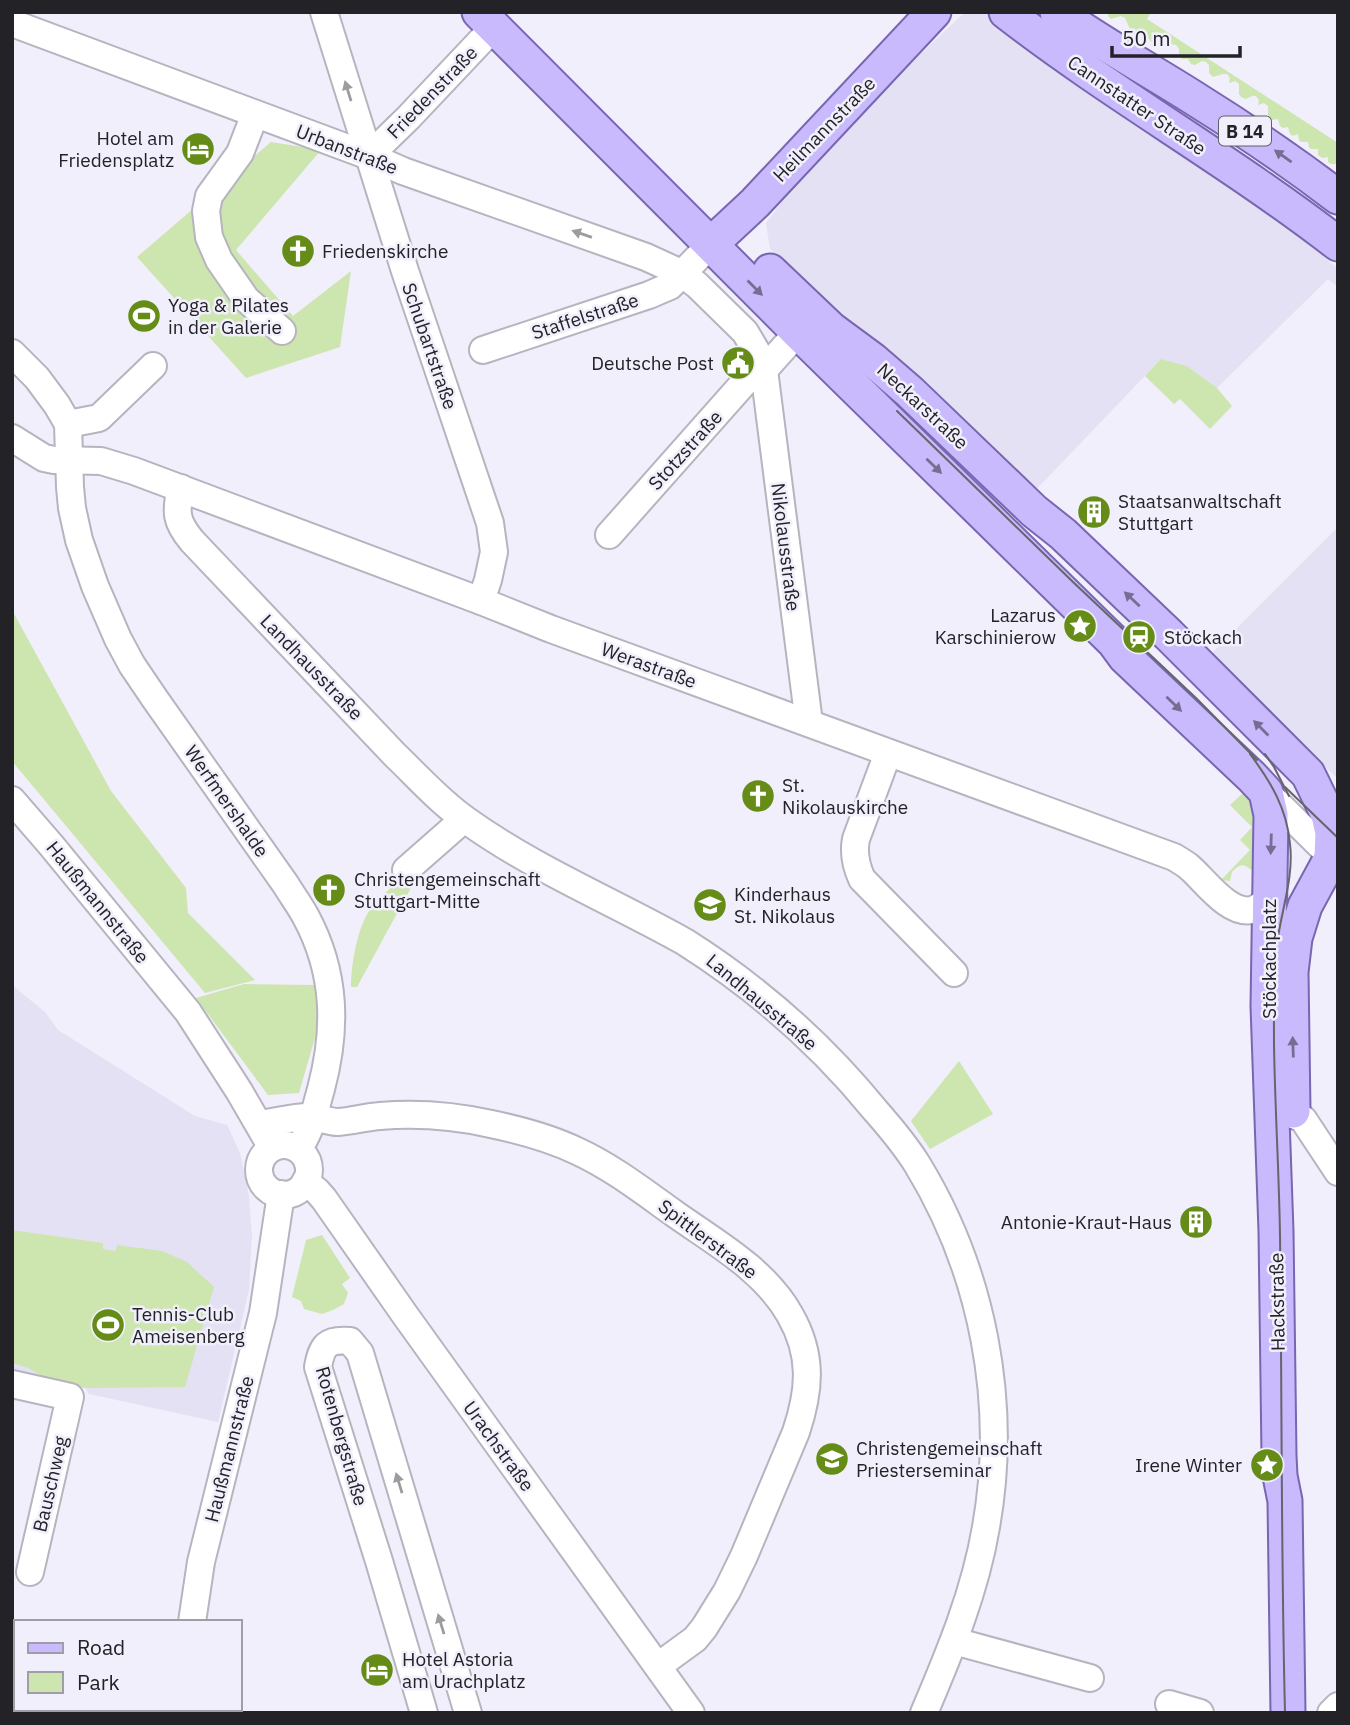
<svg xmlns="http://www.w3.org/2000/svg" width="1350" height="1725" font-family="'IBM Plex Sans',sans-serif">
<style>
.built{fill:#e4e1f4}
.green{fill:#cde5ae}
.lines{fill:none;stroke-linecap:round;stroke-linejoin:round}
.minor-casing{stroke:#b5b4bf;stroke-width:30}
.major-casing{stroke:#7866b1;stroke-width:37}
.minor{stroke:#fff;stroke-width:26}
.major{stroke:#c9b9fd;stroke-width:33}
.tram{stroke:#66656c;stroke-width:2}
.oneway{fill:#9c9c9e}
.oneway2{fill:#766e92}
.labels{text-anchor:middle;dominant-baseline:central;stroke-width:5;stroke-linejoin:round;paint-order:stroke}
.shield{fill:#f1effb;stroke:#616067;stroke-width:2}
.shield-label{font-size:18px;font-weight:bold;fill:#232227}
.street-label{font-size:19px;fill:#232227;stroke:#f1effb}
.poi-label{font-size:19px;fill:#232227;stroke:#f1effb;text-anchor:start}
</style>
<rect width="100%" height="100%" fill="#f1effb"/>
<g class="built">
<path d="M965,12H984L1107,102L1256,200L1338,269V287L1328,279L1217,388L1187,366L1161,359L1032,494L770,249L766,223L811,163L910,64Z"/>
<path d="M1338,527V779L1210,655Z"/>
<path d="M12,985L45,1012L58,1030L195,1116L227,1125L240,1153L249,1196L252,1236L249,1290L218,1422L89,1394L85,1388L12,1372Z"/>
</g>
<g class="green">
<path d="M1108,12H1151L1147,19L1338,143V164H1331L1328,162V157L1322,158L1318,155V149H1311L1309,147L1308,142H1301L1299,140L1298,134L1293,136L1290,134L1288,127L1283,128L1280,126L1278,119L1271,120L1268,116V106L1264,103L1258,105L1259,100L1256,96H1252L1246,99L1241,97L1239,94V84L1235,81L1229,83L1230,78L1227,74H1223L1213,77L1209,73V65L1206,62L1202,61L1195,65L1191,64L1188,59H1182L1179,57V49L1176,45L1171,44L1166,47H1161L1157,41L1151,42L1147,36L1139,35L1137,30L1130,29L1125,18L1121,16L1111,19L1108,16Z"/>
<path d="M271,142L321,150L236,250L293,316L351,271L340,347L246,378L137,257Z"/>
<path d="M1161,359L1187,366L1217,388L1232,406L1210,429L1180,399L1174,404L1145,376Z"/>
<path d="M12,610L111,791L186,888L188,913L255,980L205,993L12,761Z"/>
<path d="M1243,793C1249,801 1256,808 1259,818C1262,828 1257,861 1251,870C1243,862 1239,865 1232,872L1230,881L1221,880L1250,850L1240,840L1252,827L1230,805Z"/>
<path d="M405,875L414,882L357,987H351C351,965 357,930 369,911C379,897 392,887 405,875Z"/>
<path d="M244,984L315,985L321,1017L299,1093L268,1095L196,998Z"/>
<path d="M959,1061L993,1114L930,1149L911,1121Z"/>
<path d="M12,1230L103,1243V1249L116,1251L117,1245L162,1251L187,1262L214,1287L185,1387L85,1388L49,1380L28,1368L12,1363Z"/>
<path d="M322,1235L350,1278L342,1284L348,1293L344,1304L333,1310L322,1314L304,1309L301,1301L292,1297L306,1240Z"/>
</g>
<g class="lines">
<g class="minor-casing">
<g id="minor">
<path d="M324,12L405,271L490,523L494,552L488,580L481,601"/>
<path d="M12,23L369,156L403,171L646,257L681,273L697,285L745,332L758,354L764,370L809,723"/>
<path d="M255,114L240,153L209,196L206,211L209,237L219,260L246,299L282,331"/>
<path d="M369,156L408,118L494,27"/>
<path d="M483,350L649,295L670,286L711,244"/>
<path d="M12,353L37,378L57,405L68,424L70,487L72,508L79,540L95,586L118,639L132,665L155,699L286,885C292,895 300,906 306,917C336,973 337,1029 321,1089C315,1110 311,1132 298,1149"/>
<path d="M68,424L99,418L153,366"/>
<path d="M12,438L44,458L54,460L101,461L134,471L481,601L551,629L1174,857C1179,860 1184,863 1188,866C1204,879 1228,915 1252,910C1259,908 1265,902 1270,897"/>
<path d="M181,488C175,512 176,522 192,541L395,755C418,777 440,802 466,820C534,869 612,901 685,942C756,987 822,1045 875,1110C890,1127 905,1145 917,1164C983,1272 1008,1403 986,1527C975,1592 950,1652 924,1713"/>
<path d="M609,535L750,376L764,370L798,332"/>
<path d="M888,753L856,839C853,854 856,866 862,879L954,973"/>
<path d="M1266,792L1338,863"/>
<path d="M12,800L51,845L188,1012L239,1091L272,1148"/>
<path d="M406,870L464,819"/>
<path d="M1293,1115L1303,1119L1338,1172"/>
<path d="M260,1124C276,1122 295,1116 312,1117C321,1118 329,1122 338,1122C352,1121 366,1117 380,1116C417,1113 455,1116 491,1124C520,1130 550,1138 577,1151C612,1167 644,1192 675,1214C716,1243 765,1270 790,1315C813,1355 810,1390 796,1432L744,1556L727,1591L704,1628L695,1639L658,1666"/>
<circle cx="284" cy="1170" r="25"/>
<path d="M305,1182L317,1191L324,1199L405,1315L691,1713"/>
<path d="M12,1384L70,1397L30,1572"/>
<path d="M192,1622L201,1562L263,1313L281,1194"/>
<path d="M954,1641L1090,1678"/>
<path d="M1169,1704L1200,1713"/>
<path d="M186,1713V1709"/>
<path d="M424,1713L379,1561L318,1367C322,1345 327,1339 350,1341L360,1353L468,1713"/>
<path d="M1331,1713L1338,1706"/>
</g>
</g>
<g class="major-casing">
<g id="major">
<path d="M479,12L798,332L1114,642L1125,657L1252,777L1266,792L1271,815L1268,1006L1276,1231L1279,1456L1280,1476L1285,1501L1288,1713"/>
<path d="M1006,12C1113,95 1231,161 1338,244"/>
<path d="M1057,12C1102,44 1150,70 1197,100C1245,130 1292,162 1338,197"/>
<path d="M711,244L755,203L934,12"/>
<path d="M770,271L831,329L873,360L910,392L1034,511L1063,534L1169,635L1308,774L1328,815L1332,833L1331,858L1305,906L1295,938L1291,972L1293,1111"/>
</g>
</g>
<use href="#minor" class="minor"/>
<use href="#major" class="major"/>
<g class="tram">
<path d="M897,411L1073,582L1196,698L1257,760"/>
<path d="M1250,754C1271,782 1287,809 1290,844C1294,878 1281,911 1277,944C1273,977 1274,1011 1274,1045C1275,1108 1279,1172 1280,1235C1282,1395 1281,1554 1285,1713"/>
<path d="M1265,754L1274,767L1289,796"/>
<path d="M1285,787L1338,838"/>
</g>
</g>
<defs><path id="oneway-solid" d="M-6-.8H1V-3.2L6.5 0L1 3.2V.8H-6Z" transform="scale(1.75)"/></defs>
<g class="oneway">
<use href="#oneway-solid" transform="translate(348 91) rotate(-107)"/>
<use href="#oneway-solid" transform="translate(582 234) rotate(-161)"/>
<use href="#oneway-solid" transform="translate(399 1483) rotate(-107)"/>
<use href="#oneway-solid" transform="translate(441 1624) rotate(-107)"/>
</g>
<g class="oneway2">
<use href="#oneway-solid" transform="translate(1283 156) rotate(-145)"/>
<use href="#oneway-solid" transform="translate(755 288) rotate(45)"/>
<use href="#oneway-solid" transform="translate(934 466) rotate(44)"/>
<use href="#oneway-solid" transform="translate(1132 599) rotate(-137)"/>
<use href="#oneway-solid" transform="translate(1174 704) rotate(44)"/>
<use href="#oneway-solid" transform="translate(1261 728) rotate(-135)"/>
<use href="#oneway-solid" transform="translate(1271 844) rotate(92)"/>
<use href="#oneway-solid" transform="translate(1293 1047) rotate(-92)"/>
</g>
<defs>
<g id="hotel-disc" transform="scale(1.75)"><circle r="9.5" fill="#658c17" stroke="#f1effb"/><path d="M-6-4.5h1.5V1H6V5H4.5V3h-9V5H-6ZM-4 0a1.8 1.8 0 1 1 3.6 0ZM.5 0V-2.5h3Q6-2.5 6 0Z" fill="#fff"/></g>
<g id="church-disc" transform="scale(1.75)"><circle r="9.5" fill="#658c17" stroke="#f1effb"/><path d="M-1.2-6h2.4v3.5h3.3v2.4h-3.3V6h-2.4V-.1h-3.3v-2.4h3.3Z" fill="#fff"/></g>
<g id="stadium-disc" transform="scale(1.75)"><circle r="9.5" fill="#658c17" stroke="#f1effb"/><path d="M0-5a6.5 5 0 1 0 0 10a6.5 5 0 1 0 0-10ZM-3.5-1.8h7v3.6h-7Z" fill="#fff"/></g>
<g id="civic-disc" transform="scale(1.75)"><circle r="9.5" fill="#658c17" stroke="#f1effb"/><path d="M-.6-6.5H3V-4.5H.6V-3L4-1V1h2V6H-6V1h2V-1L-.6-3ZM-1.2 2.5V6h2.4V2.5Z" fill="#fff"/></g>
<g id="building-disc" transform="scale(1.75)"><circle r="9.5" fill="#658c17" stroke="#f1effb"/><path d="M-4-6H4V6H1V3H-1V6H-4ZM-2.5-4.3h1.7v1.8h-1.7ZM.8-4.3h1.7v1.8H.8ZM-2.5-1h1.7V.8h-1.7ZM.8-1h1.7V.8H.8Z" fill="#fff"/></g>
<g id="sight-disc" transform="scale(1.75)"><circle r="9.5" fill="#658c17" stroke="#f1effb"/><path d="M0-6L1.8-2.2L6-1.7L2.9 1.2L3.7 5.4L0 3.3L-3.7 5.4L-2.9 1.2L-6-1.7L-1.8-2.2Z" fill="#fff"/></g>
<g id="station-disc" transform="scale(1.75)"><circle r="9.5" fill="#658c17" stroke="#f1effb"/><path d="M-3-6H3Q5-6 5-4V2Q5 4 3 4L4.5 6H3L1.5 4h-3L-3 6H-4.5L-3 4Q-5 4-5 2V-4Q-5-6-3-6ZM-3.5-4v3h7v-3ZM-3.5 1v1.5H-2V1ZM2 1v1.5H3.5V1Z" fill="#fff"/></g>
<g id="school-disc" transform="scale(1.75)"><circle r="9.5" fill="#658c17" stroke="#f1effb"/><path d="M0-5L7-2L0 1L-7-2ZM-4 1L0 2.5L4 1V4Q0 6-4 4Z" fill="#fff"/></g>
<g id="university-disc" transform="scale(1.75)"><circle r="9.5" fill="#658c17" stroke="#f1effb"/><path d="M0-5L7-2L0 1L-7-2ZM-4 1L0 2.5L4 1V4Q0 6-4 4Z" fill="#fff"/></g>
</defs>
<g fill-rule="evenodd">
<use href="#hotel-disc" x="198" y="149"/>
<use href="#church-disc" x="298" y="251"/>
<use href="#stadium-disc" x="144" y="316"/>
<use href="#civic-disc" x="738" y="363"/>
<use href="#building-disc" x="1094" y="512"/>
<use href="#sight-disc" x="1080" y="626"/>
<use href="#station-disc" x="1139" y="637"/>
<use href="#church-disc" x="758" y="796"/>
<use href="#church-disc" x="329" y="890"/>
<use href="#school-disc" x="710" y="905"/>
<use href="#building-disc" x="1196" y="1222"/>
<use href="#stadium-disc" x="108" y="1325"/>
<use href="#university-disc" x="832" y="1459"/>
<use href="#sight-disc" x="1267" y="1465"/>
<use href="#hotel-disc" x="377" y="1670"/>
</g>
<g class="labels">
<rect class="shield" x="1219" y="116.5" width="52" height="29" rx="5"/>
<g class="shield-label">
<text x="1245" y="131">B 14</text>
</g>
<g class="street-label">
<text transform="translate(432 92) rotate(-46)">Friedenstraße</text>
<text transform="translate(1137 105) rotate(34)">Cannstatter Straße</text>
<text transform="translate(824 129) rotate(-46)">Heilmannstraße</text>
<text transform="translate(347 149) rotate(21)">Urbanstraße</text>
<text transform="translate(585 316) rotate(-18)">Staffelstraße</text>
<text transform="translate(430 346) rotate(71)">Schubartstraße</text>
<text transform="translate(923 406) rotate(43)">Neckarstraße</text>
<text transform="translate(685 450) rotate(-48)">Stotzstraße</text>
<text transform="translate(786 547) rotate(83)">Nikolausstraße</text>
<text transform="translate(649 665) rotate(20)">Werastraße</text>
<text transform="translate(312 667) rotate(46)">Landhausstraße</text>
<text transform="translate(227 801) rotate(55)">Werfmershalde</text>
<text transform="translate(98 902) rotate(51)">Haußmannstraße</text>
<text transform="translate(1269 959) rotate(-90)">Stöckachplatz</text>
<text transform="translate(762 1002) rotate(40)">Landhausstraße</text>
<text transform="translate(708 1239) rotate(37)">Spittlerstraße</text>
<text transform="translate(1277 1302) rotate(-91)">Hackstraße</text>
<text transform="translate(342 1436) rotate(74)">Rotenbergstraße</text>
<text transform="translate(499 1446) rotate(54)">Urachstraße</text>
<text transform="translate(229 1449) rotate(-76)">Haußmannstraße</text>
<text transform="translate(50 1484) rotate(-77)">Bauschweg</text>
</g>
<g class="poi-label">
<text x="174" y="138" text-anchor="end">Hotel am<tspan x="174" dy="22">Friedensplatz</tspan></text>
<text x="322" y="251">Friedenskirche</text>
<text x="168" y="305">Yoga &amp; Pilates<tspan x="168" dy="22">in der Galerie</tspan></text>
<text x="714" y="363" text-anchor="end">Deutsche Post</text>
<text x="1118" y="501">Staatsanwaltschaft<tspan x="1118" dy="22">Stuttgart</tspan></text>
<text x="1056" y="615" text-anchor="end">Lazarus<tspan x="1056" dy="22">Karschinierow</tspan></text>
<text x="1164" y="637">Stöckach</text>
<text x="782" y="785">St.<tspan x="782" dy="22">Nikolauskirche</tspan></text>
<text x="354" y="879">Christengemeinschaft<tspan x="354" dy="22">Stuttgart-Mitte</tspan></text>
<text x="734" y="894">Kinderhaus<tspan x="734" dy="22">St. Nikolaus</tspan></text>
<text x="1172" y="1222" text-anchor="end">Antonie-Kraut-Haus</text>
<text x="132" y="1314">Tennis-Club<tspan x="132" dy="22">Ameisenberg</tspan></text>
<text x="856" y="1448">Christengemeinschaft<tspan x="856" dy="22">Priesterseminar</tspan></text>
<text x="1242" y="1465" text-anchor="end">Irene Winter</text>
<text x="402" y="1659">Hotel Astoria<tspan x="402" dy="22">am Urachplatz</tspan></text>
</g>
</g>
<rect width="1350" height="1725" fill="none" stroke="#232227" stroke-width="28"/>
<rect x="14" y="1620" width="228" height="91" fill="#f1effb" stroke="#9f9da6" stroke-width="2"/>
<rect x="28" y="1643" width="35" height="10" fill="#c9b9fd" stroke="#9f9da6" stroke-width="2"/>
<text x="77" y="1655" font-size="21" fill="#232227">Road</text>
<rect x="28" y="1672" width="35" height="21" fill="#cde5ae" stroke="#9f9da6" stroke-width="2"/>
<text x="77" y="1690" font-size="21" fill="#232227">Park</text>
<path d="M1112 46v10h128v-10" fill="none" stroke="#232227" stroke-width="3.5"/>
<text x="1122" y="46" font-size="21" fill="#232227" stroke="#f1effb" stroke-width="5" paint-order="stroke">50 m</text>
</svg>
